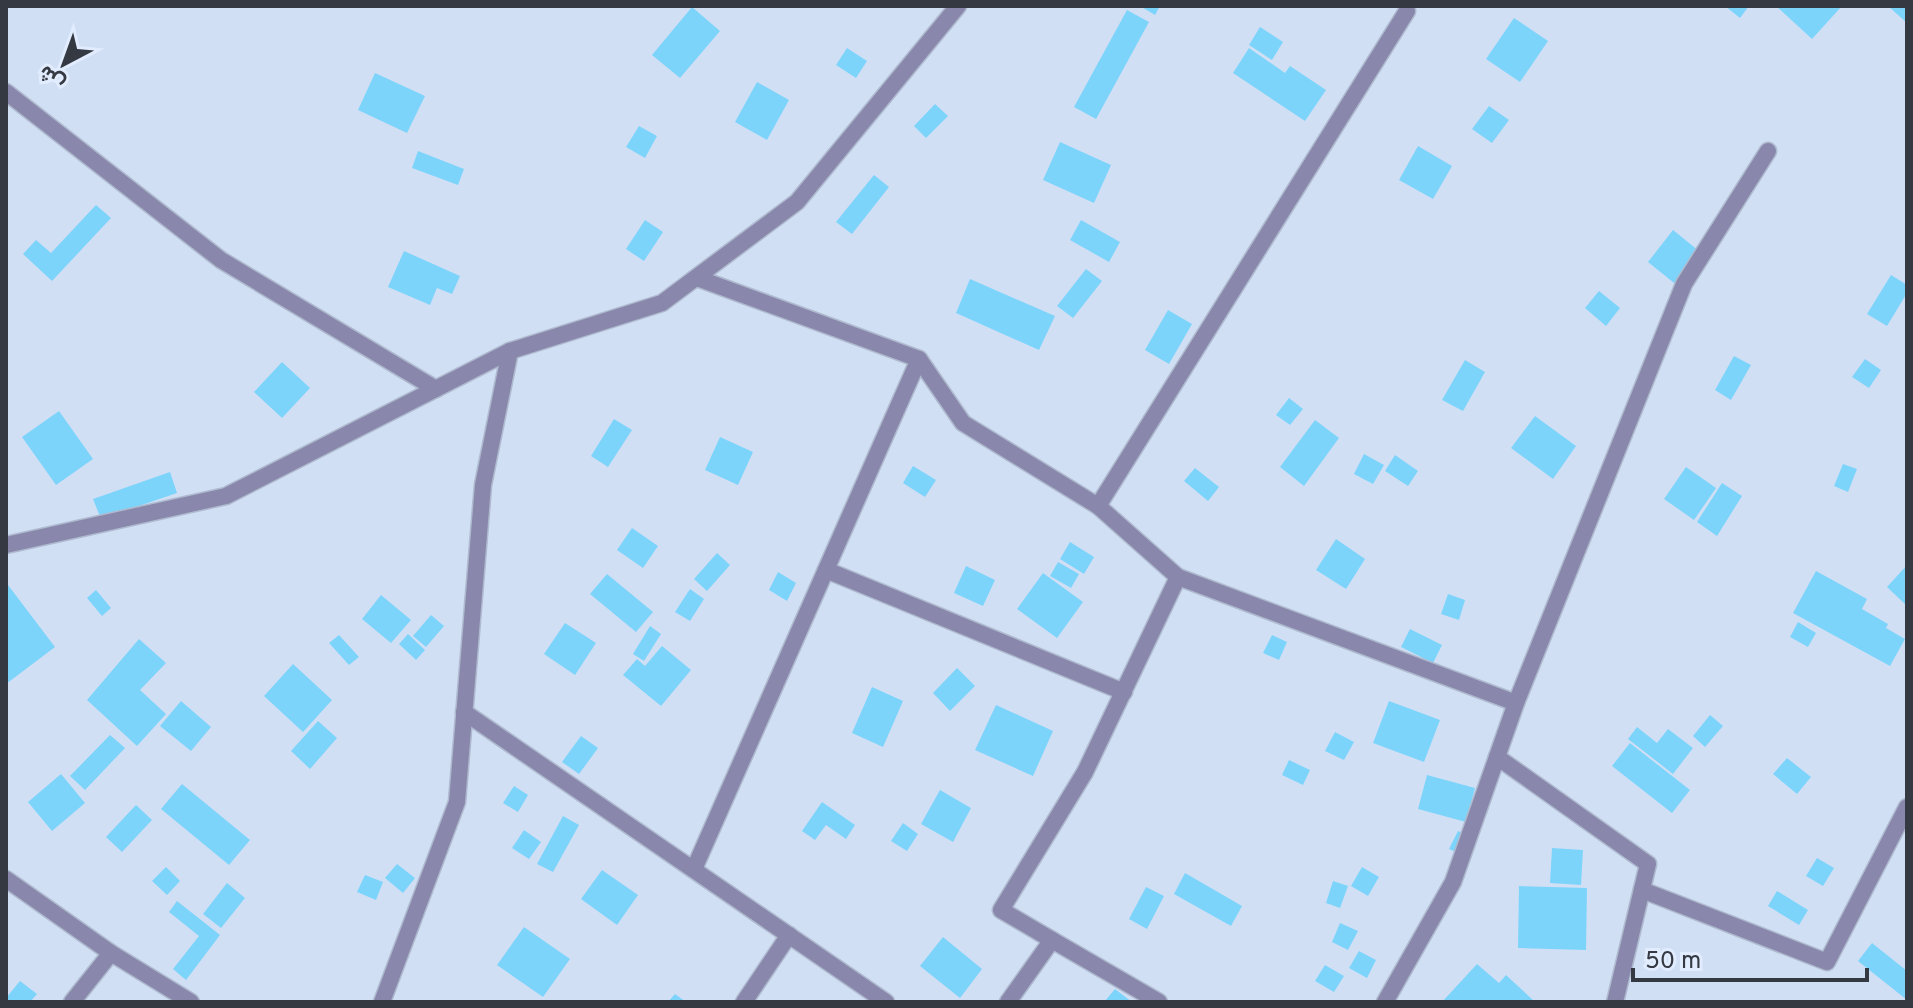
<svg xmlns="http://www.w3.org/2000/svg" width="1913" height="1008" font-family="Overpass,Vazirmatn,sans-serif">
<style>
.building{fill:#7dd4fa}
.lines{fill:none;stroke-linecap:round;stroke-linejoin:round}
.minor-casing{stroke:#aebace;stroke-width:19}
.minor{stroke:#8a87ac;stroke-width:16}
</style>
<rect width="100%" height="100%" fill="#d1dff5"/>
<g class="building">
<path d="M1140,6H1160L1155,15Z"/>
<path d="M1725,6H1749L1740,18Z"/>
<path d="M1776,6H1842L1812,39Z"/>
<path d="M1888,6H1907V23Z"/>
<path d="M692,7L720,31L680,78L652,55Z"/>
<path d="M1127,10L1149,22L1096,119L1074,107Z"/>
<path d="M1514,18L1548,41L1520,82L1486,59Z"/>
<path d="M1260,27L1283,42L1272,60L1249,45Z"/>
<path d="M847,48L867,61L856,78L836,65Z"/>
<path d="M1249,48L1285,73L1290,66L1326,90L1305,121L1233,73Z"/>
<path d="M375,73L425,96L407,133L358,110Z"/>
<path d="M757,82L789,100L767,140L735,122Z"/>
<path d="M935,104L948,116L926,138L914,126Z"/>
<path d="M1489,106L1509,120L1492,143L1472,129Z"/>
<path d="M639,126L657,136L645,158L626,147Z"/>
<path d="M1060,142L1111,165L1094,203L1043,180Z"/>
<path d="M1418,146L1452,166L1433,199L1399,180Z"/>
<path d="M418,151L464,169L458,185L412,168Z"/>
<path d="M874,175L889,187L852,234L836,222Z"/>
<path d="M96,205L111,218L52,281L23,254L36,240L51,253Z"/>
<path d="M645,220L663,232L644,261L626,249Z"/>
<path d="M1081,220L1120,242L1109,262L1070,240Z"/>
<path d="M1673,230L1704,255L1679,287L1648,262Z"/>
<path d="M404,251L460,276L452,294L437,288L430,305L388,287Z"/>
<path d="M1086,269L1102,281L1073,318L1057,306Z"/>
<path d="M1891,275L1907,285V293L1887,326L1867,314Z"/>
<path d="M970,279L1055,316L1039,350L956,313Z"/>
<path d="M1599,291L1620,308L1606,326L1585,308Z"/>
<path d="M1168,310L1192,324L1169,364L1145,350Z"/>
<path d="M1734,356L1751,365L1731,400L1715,390Z"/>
<path d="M1865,359L1881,370L1869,388L1852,377Z"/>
<path d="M1465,360L1485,372L1463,411L1442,400Z"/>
<path d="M282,362L310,388L282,418L254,392Z"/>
<path d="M1289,398L1303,409L1290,425L1276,415Z"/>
<path d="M59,411L93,459L56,485L22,437Z"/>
<path d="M1535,416L1576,446L1553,479L1511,448Z"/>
<path d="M614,419L632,430L608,467L591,456Z"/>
<path d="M1315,420L1339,438L1304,486L1280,467Z"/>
<path d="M720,437L753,452L738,485L705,470Z"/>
<path d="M1364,454L1384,465L1373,484L1354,474Z"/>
<path d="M1395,455L1418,471L1408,486L1385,471Z"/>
<path d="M1843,464L1857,469L1848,492L1834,486Z"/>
<path d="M913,466L936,480L925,497L903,483Z"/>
<path d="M1686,467L1716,488L1694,520L1664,499Z"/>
<path d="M1195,468L1219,487L1208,501L1184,481Z"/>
<path d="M170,472L177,493L101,519L93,499Z"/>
<path d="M1722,483L1742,496L1717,536L1697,522Z"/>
<path d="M632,528L658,546L643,568L617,550Z"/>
<path d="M1336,539L1365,559L1346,589L1316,570Z"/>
<path d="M1070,542L1094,557L1084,574L1060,559Z"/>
<path d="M717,553L730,565L707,591L694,579Z"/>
<path d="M1058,562L1079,574L1071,588L1050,576Z"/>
<path d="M1907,565V606L1887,587Z"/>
<path d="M966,566L995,580L983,606L954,593Z"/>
<path d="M1816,571L1867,599L1862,609L1888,624L1886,628L1905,639L1890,666L1793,613Z"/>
<path d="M778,572L796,583L787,601L769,590Z"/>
<path d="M1043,573L1083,602L1057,638L1017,609Z"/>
<path d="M607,574L653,612L636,632L590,594Z"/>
<path d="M8,585L55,647L6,684V587Z"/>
<path d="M690,589L704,599L690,621L675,612Z"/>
<path d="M96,590L111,608L102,616L87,598Z"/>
<path d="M1448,594L1465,600L1459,620L1441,614Z"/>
<path d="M381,595L411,620L391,643L362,619Z"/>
<path d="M431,615L444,626L426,647L413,636Z"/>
<path d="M1798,622L1816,633L1808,647L1790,637Z"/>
<path d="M565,623L596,643L575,675L544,654Z"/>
<path d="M650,626L661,634L644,661L633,654Z"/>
<path d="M1410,629L1442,645L1433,663L1401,647Z"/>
<path d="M408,634L425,650L416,660L399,644Z"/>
<path d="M339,635L359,657L349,665L329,643Z"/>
<path d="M1272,635L1287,642L1279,660L1263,653Z"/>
<path d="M139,639L166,663L140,690L166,714L137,746L87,700Z"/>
<path d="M662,646L691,670L661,706L623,675L637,659L645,666Z"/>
<path d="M293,664L332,700L303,732L264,696Z"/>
<path d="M957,668L975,686L950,711L933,693Z"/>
<path d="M872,687L903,701L883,747L852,733Z"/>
<path d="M181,701L211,727L191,751L160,726Z"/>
<path d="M1389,701L1440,720L1424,762L1373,743Z"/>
<path d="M996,705L1053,731L1033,776L975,750Z"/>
<path d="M1710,715L1723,726L1705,747L1693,736Z"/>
<path d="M318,721L337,738L310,769L291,751Z"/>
<path d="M1637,727L1657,743L1668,729L1693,748L1673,774L1628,739Z"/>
<path d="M1335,732L1354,742L1344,760L1325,751Z"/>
<path d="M110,735L125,748L85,790L70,776Z"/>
<path d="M581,736L598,748L579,774L562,762Z"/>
<path d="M1630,743L1690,790L1672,813L1612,766Z"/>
<path d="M1787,758L1811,777L1797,794L1773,774Z"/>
<path d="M1289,760L1310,770L1303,785L1282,775Z"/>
<path d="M61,774L85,803L52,831L28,802Z"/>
<path d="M1427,775L1475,788L1466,822L1418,809Z"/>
<path d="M182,784L250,840L229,865L161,809Z"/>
<path d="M514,786L528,795L518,812L503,803Z"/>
<path d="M940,790L971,808L953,842L921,824Z"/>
<path d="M822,802L855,825L846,839L826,825L815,840L802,831Z"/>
<path d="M136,805L152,820L122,852L106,837Z"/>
<path d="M563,816L579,825L553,872L537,864Z"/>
<path d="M903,823L918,834L907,851L891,841Z"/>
<path d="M524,830L541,842L529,859L512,848Z"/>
<path d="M1458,831L1478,839L1469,858L1449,849Z"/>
<path d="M1552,848L1583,850L1581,885L1550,883Z"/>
<path d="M1817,858L1834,868L1823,886L1806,876Z"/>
<path d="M397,864L415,878L403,893L385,878Z"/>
<path d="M166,867L180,881L167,895L152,881Z"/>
<path d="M1362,867L1379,877L1368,896L1351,886Z"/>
<path d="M602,870L638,895L617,925L581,899Z"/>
<path d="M1185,873L1242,906L1231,926L1174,894Z"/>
<path d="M365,875L383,882L376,900L357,892Z"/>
<path d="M1333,881L1348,886L1340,908L1326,903Z"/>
<path d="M227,883L245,898L221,928L203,914Z"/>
<path d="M1519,886L1587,888L1586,950L1518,948Z"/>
<path d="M1146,887L1164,896L1147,929L1129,919Z"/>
<path d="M1777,891L1808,910L1799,925L1768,906Z"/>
<path d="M177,901L220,935L186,980L173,969L199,936L169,912Z"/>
<path d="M1340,923L1358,931L1348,950L1332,942Z"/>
<path d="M524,927L570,959L543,997L497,965Z"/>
<path d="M943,937L982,969L960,998L920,966Z"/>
<path d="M1872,943L1907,971V1000L1858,961Z"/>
<path d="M1359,951L1376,960L1367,978L1349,968Z"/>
<path d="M1477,964L1499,983L1506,975L1533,1000L1530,1002H1442Z"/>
<path d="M1325,965L1344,976L1334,992L1315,981Z"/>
<path d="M20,981L37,994L30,1002H6V998Z"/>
<path d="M1115,989L1132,1002H1104Z"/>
<path d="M675,994L686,1002H668Z"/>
</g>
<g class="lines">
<g class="minor-casing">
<g id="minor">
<path d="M6,92L221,260L436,389"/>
<path d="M697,278L919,359L963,423L1098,506L1178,577L1516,703"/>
<path d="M1098,506L1407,11"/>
<path d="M6,545L226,496L510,351"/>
<path d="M826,570L1124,692"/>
<path d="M464,712L886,1002"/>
<path d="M1497,757L1648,864L1615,1002"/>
<path d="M694,869L919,359"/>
<path d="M6,879L111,953L191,1002"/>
<path d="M1642,890L1827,962L1907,807"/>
<path d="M1052,940L1001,910L1085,772L1178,577"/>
<path d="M72,1002L111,953"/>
<path d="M382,1002L457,802L483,485L510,351L662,303L797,202L958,6"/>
<path d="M744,1002L789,935"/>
<path d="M1008,1002L1052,940L1159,1002"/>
<path d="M1385,1002L1453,882L1516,703L1684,284L1768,151"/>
</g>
</g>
<use href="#minor" class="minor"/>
</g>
<rect width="1913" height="1008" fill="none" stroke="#343942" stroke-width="16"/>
<g transform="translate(64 64) rotate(221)" stroke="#e1ecfe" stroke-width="6" paint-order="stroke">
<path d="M0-6L14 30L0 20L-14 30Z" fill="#343942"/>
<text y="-12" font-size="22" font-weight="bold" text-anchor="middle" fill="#343942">ش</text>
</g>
<path d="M1633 968v12h234v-12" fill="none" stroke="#343942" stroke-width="4"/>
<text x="1645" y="968" font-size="24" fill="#343942" stroke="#e1ecfe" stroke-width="6" paint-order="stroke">50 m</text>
</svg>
